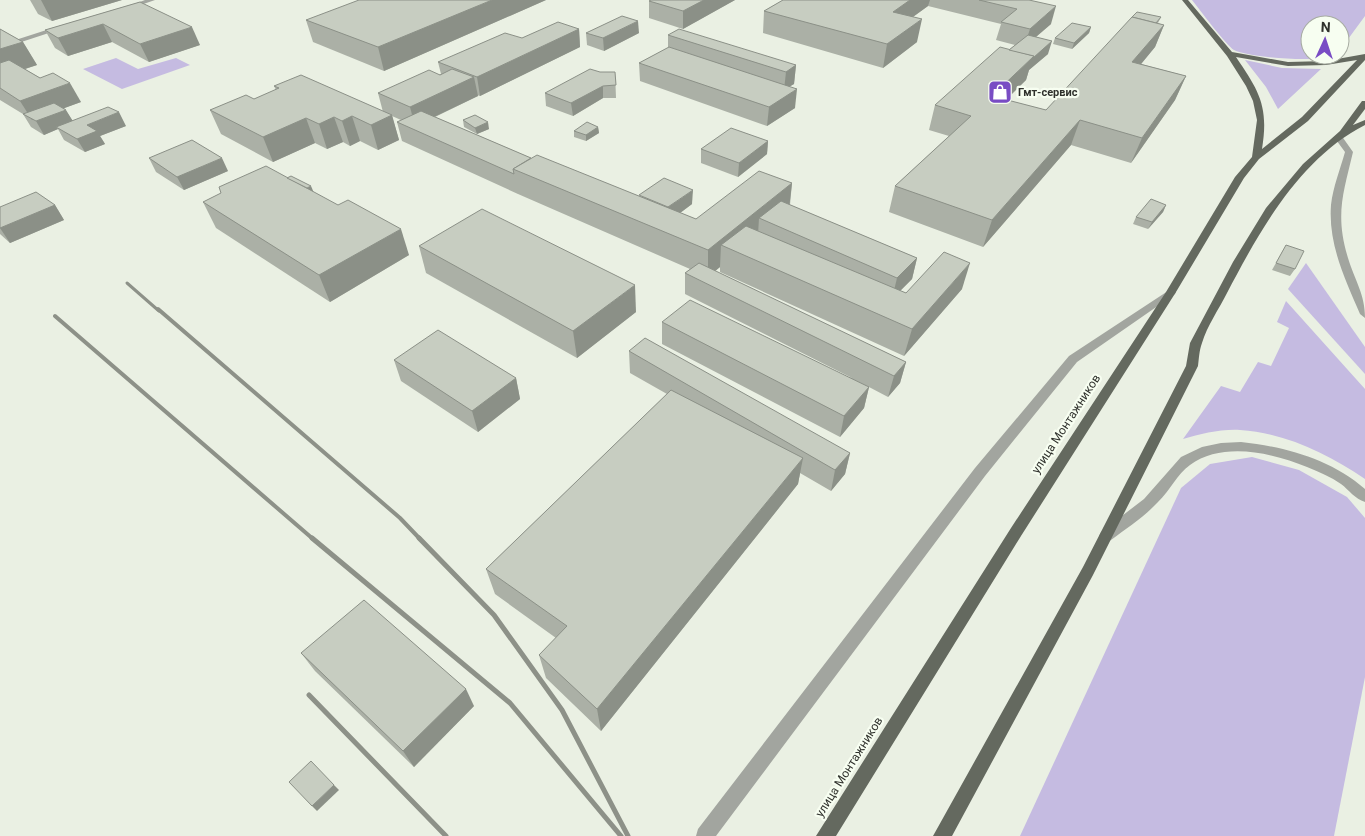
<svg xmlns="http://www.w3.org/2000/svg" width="1365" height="836" font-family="Roboto,sans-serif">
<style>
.green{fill:#c5bbe1}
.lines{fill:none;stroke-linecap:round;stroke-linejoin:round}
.minor{fill:#a2a59f;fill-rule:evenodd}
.major{fill:#64695f;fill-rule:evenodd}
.rail-far2{stroke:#8d9188;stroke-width:3}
.rail-far1{stroke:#8d9188;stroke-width:4}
.rail{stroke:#8d9188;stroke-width:5}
.wall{fill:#abb0a6}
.shaded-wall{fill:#8b9087}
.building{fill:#c7cdc1;stroke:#8b9087}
.labels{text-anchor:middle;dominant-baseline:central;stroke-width:4.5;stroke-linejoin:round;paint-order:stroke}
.far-poi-label{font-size:11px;font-weight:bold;fill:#2f312c;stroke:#f7fef1;text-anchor:start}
.street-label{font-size:12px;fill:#2f312c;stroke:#f7fef1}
</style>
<rect width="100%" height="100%" fill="#eaf0e3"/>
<g class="green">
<path d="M1192,0H1365V16L1340,50V25H1310V55H1336C1321,63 1250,58 1234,50C1227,46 1199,9 1192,0Z"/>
<path d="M116,58L138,69L176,58L190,65L122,89L83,69Z"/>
<path d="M1245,60L1282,68L1321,69L1278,109L1266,87Z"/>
<path d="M1306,263L1365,347V374L1288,289Z"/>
<path d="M1286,301L1365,389V479C1328,454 1285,433 1240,430C1220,429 1201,434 1183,439L1221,386L1240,392L1258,362L1271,366L1289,328L1277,322Z"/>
<path d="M1252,457L1299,470L1347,497L1365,518V677L1334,836H1020L1181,488L1210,464Z"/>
</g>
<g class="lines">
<g class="minor">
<path d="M145,0H155L129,9L124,8Z"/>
<path d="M62,25L64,26V28L0,49V45Z"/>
<path d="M1338,134L1341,135L1353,152C1343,194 1335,215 1348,258C1355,281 1365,294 1365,318L1360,314C1345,279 1328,244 1331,205C1333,187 1340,170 1345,152L1334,137Z"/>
<path d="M1171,289L1176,292L1175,294L1077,362L985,476L716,836H696L698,829L975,468L1069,356Z"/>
<path d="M1241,442C1286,447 1330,459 1365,489V502C1355,499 1349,490 1341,484C1331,477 1319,472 1307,467C1273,453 1223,441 1190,465C1177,474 1170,491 1158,502C1144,517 1127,528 1111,540L1106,542L1101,540L1099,536L1101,532L1144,499L1181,457L1202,447L1221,443Z"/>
</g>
<g class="major">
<path d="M1182,0H1188L1232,52L1288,62L1326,61L1365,54V60L1308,121L1259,159L1244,178L1176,292L1021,536L836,836H816L1011,528L1166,292L1235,177L1252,157L1257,120L1253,101L1246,86L1227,56ZM1236,57L1288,66L1326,65L1357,60L1302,117L1262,149C1269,106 1259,91 1236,57Z"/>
<path d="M1362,101H1365V109L1353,125L1365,120V125C1300,158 1260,230 1227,293C1219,309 1207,326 1202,343C1199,351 1199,359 1198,366L1093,575L952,836H933L1083,567L1186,366L1190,343L1233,262L1266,208L1303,164L1340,131Z"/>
</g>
<path class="rail-far2" d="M127,283L159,311"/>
<g class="rail-far1">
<path d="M158,309L400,518L420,539"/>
<path d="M55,316L313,539"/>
</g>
<g class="rail">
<path d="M312,538L510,703L621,836"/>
<path d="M419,538L494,615L562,710L628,836"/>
<path d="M309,695L446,836"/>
</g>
</g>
<g class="wall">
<path d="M30,0H122L52,21L38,14Z"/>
<path d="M546,0L384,71L313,42L306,20Z"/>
<path d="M651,0H735L683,29L649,18V1Z"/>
<path d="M783,0H1029L1051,24L1036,37L1048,54L1029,70L1026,80L1006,100L1046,110L1161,17L1158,23L1164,25L1155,47L1141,64L1186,76L1175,100L1131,163L1071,145L983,247L889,212L895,186L949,136L929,130L935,105L1015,45L996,40L1001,24L928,6L913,17L917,42L883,68L763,33L764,11Z"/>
<path d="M140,2L200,45L149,62L112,42L68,56L55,48L45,30Z"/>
<path d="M1091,27L1089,33L1072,49L1053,44L1055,38Z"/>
<path d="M0,29L23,42L37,65L25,69L81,102L64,108L72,120L126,126L100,136L105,144L85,152L64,140L58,129L44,135L31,127L23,114L0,100Z"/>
<path d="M579,29L580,47L480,96L477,95L478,96L435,117L531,158L639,196L692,204L680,213L696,219L792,183L790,205L917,258L912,279L900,291L906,293L962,289L904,356L720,272V267L715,271L906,362L900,383L888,397L869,387L864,408L840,437L662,344V322L852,378L685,294V273L690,269L518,194L402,141L397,122L401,120L392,116L399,140L378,150L360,141L350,146L343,142L327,149L315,143L273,162L221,134L210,110L254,99L276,90L274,86L383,112L378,93L441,74L438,62L522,38Z"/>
<path d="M586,33H639L604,51L587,45Z"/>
<path d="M668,35L796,65L794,84L790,86L795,108L767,126L640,81L639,63L668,48Z"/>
<path d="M600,72H615L616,98H603L573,116L546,106L545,93Z"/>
<path d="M463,120L489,129L477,134L464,127Z"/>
<path d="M598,127L599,133L586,141L574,137V131Z"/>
<path d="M768,141L767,154L738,177L701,163V149Z"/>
<path d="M149,158L228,171L184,190L156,172Z"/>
<path d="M313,192L409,255L330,302L216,228L203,202Z"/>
<path d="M55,205L64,220L10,243L0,234V207Z"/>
<path d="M1166,205L1163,212L1148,229L1133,224L1136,217Z"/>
<path d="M1286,245L1295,269L1290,276L1272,270Z"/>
<path d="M419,246L636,312L577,358L426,273Z"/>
<path d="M629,351L850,453L845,474L831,491L800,473L798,484L601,731L546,678L539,655L556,638L495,594L486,569L667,394L630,373Z"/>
<path d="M394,360L516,378L520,399L478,432L401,381Z"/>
<path d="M301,653L474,706L414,767L315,671Z"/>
</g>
<g class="shaded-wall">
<path d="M41,0H122L52,21Z"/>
<path d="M492,0H546L384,71L378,47Z"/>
<path d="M704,0H735L683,29V11Z"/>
<path d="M910,0H930L928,6L889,34L893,12Z"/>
<path d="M1056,6L1051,24L1024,47L1030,29Z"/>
<path d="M922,19L917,42L883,68L887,44Z"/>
<path d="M638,21L639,33L604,51L603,38Z"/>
<path d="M103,24L112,42L68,56L58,38Z"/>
<path d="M1164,25L1155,47L1123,86L1132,62Z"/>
<path d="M192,27L200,45L149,62L140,44Z"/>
<path d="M1091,27L1089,33L1072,49L1074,43Z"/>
<path d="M579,29L580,47L480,96L477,77Z"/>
<path d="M1052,41L1048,54L1029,70L1026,80L985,120L992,96L1034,56Z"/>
<path d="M23,42L37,65L0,77V49Z"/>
<path d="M796,65L794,84L784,90L786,72Z"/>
<path d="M1186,76L1175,100L1131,163L1142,138Z"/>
<path d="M474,77L478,96L415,126L410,107Z"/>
<path d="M70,83L81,102L32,120L20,101Z"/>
<path d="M603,86V98L573,116L571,103Z"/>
<path d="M797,89L795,108L767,126L769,107Z"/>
<path d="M66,110L74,123L56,127L58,129L44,135L36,121Z"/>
<path d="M119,112L126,126L100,136L105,144L85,152L77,139L87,125Z"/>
<path d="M392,115L399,140L378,150L371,125Z"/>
<path d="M352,116L360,141L350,146L342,121Z"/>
<path d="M334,117L343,142L327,149L319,124Z"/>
<path d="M306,118L315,143L273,162L263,137Z"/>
<path d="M1080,120L1071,145L983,247L992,220Z"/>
<path d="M488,122L489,129L477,134L475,128Z"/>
<path d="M598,127L599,133L586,141V135Z"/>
<path d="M768,141L767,154L738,177L739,163Z"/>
<path d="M222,158L228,171L184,190L177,177Z"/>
<path d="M792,183L789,209L759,218L758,235L721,245L720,267L708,277V250Z"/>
<path d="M311,186L314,193L293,195Z"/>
<path d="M693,190L692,204L668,222L667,208Z"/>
<path d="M55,205L64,220L10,243L0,228Z"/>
<path d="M1166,205L1163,212L1148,229L1152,222Z"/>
<path d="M401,229L409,255L330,302L319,275Z"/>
<path d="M917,258L912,279L892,299L897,278Z"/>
<path d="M970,263L962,289L904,356L912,329Z"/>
<path d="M635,285L636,312L577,358L573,331Z"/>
<path d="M906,362L900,383L888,397L894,376Z"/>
<path d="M516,378L520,399L478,432L472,411Z"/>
<path d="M869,387L864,408L840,437L844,416Z"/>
<path d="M850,453L845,474L831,491L835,470Z"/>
<path d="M803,458L798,484L601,731L597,709Z"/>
<path d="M466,689L474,706L414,767L403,751Z"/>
<path d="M334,785L339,790L317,811L312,806Z"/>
</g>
<g class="building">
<path d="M359,0H492L378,47L306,20Z"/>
<path d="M651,0H704L683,11L649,1Z"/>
<path d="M783,0H910L893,12L922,19L887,44L764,11Z"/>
<path d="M979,0H1029L1056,6L1030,29L1001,22L1017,9Z"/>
<path d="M140,2L192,27L140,44L103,24L58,38L45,30Z"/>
<path d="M1137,12L1161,17L1156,23L1132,17L1131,18Z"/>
<path d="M622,16L638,21L603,38L586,33Z"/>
<path d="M1132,17L1164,25L1132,62L1186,76L1142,138L1080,120L992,220L895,186L971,116L935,105L1000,47L1034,56L992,96L1046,110Z"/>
<path d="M558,22L579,29L477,77L438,62L505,33L522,38Z"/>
<path d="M1072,23L1091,27L1074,43L1055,38Z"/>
<path d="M0,29L23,42L0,49Z"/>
<path d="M679,29L796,65L786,72L668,35Z"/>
<path d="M1028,35L1052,41L1033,58L1034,56L1009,50Z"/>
<path d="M669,47L797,89L769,107L639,63Z"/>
<path d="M9,60L40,78L53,73L70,83L20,101L0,88V63Z"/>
<path d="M452,69L474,77L410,107L378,93L429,70L440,75Z"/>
<path d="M590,69L600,72H615L616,85L603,86L571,103L545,93Z"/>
<path d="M301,75L392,115L371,125L352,116L342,121L334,117L319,124L306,118L263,137L210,110L246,95L254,99L279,88L274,86Z"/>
<path d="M54,103L66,110L36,121L23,114Z"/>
<path d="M108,107L119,112L87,125L97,131L77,139L56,127Z"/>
<path d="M421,111L531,158L513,169L514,174L397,122Z"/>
<path d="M475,115L488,122L475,128L463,120Z"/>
<path d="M587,122L598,127L586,135L574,131Z"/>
<path d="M731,128L768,141L739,163L701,149Z"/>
<path d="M192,140L222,158L177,177L149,158Z"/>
<path d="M537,155L696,219L759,171L792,183L708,250L513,169Z"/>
<path d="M266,166L338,205L348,200L401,229L319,275L203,202L221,193L219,187Z"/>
<path d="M291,176L311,186L307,188L287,178Z"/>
<path d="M664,178L693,190L668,207L639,195Z"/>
<path d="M36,192L55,205L0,228V207Z"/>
<path d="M1151,199L1166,205L1152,222L1136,217Z"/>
<path d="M781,201L917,258L897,278L759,218Z"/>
<path d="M482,209L635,285L573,331L419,246Z"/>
<path d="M746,226L906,293L944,252L970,263L912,329L721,245Z"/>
<path d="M1286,245L1304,251L1295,269L1276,263Z"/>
<path d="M699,263L906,362L894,376L685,273Z"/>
<path d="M690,300L869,387L844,416L662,322Z"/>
<path d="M438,330L516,378L472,411L394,360Z"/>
<path d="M645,338L850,453L835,470L629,351Z"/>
<path d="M671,390L803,458L597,709L539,655L567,626L486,569Z"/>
<path d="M364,600L466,689L403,751L301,653Z"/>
<path d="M311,761L334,785L312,806L289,782Z"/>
</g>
<defs>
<g id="shop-square" transform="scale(1.25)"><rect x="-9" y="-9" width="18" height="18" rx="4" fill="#794cc4" stroke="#f7fef1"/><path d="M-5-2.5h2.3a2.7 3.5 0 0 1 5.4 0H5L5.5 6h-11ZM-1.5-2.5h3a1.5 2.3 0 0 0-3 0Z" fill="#fff"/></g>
</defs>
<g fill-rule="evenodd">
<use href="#shop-square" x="1000" y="92"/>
</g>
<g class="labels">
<g class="far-poi-label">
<text x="1018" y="92">Гмт-сервис</text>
</g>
<g class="street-label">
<text transform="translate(1066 424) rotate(-57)">улица Монтажников</text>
<text transform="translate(849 767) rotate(-58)">улица Монтажников</text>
</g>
</g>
<g transform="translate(1325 40) rotate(3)"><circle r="24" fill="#f7fef1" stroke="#a7aca2"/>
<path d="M0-4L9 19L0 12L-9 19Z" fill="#794cc4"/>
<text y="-8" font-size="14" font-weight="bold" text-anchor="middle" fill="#2f312c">N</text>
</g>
</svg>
